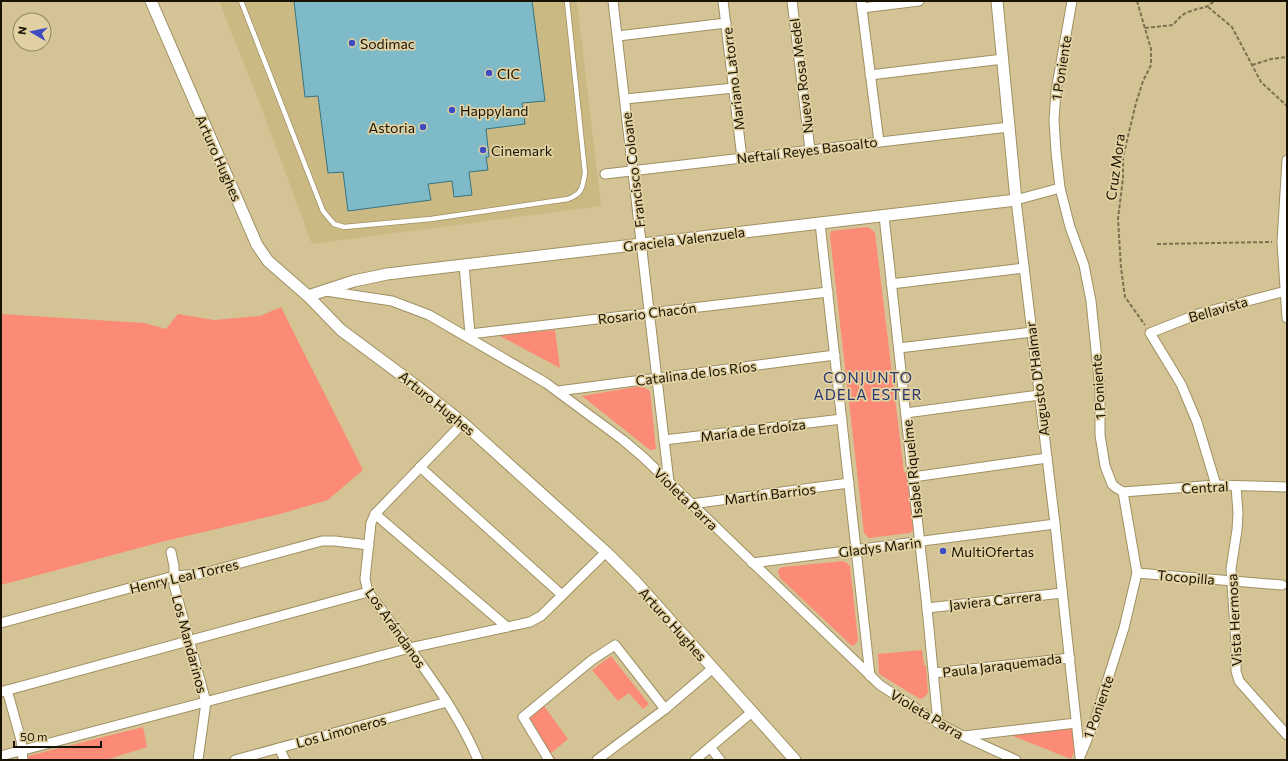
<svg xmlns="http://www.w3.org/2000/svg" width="1288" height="761" font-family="Commissioner,sans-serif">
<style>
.built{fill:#cbb983}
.green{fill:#fb8b76}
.building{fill:#7ebac7;stroke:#38737f}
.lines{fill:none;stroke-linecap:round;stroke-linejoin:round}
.service-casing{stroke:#9f9063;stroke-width:6}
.minor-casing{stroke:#9f9063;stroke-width:11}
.tertiary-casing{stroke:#9f9063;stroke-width:13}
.path{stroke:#7c7150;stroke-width:2;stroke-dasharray:4 2;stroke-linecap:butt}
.service{stroke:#fff;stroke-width:4.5}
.minor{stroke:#fff;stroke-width:9}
.tertiary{stroke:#fff;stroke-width:11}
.poi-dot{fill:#3d4dc1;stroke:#e1d1a2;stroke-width:1.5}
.labels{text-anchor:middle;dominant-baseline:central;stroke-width:3.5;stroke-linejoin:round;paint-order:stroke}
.poi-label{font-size:14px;fill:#181202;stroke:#e1d1a2;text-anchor:start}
.street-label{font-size:14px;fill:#181202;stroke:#e1d1a2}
.neighbourhood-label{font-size:15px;letter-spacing:1px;fill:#2b3770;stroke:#e1d1a2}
</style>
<rect width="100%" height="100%" fill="#d4c495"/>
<path class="built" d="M219,1H577L601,206L312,244L255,91Z"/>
<g class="green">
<path d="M867,227L871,229L875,233L904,472L908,473L916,527L910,533L869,538L864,533L830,236L831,231Z"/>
<path d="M281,307L363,470L328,500L280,514L165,541L1,585V314L144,323L166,329L178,314L214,320L260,316Z"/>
<path d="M555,330L560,368L498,335Z"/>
<path d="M641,386L650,391L656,449L650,450L582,396Z"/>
<path d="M843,561L847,563L850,566L858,640L856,644L852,646L780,578L778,572L779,569L783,567Z"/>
<path d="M922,650L924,665L926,666L928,693L923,698L920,699L879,674L878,654Z"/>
<path d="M611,656L649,704L643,709L629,693L618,701L592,670Z"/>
<path d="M544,706L568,739L551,753L556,760H547L526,719Z"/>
<path d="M143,727L147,747L106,760H12Z"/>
<path d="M1074,729C1076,740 1077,748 1071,759L1008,734Z"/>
</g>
<path class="building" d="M294,1H532L545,101L522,103L525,124L486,129L489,157H486L488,170L469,172L472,195L454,197L452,181L428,184L431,200L348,211L343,172L328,173L318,96L305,97Z"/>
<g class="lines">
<g class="service-casing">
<path id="service" d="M241,1L323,211L334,224L344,227L431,219L568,199C583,193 582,188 585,173L567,1"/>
</g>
<g class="minor-casing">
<g id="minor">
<path d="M613,1L669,482"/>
<path d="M723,1L742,158"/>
<path d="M792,1L810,150"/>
<path d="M861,1L879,142"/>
<path d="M1072,1L1056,91L1054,120L1056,152L1060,188L1070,227L1084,265L1091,301L1100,390V435L1105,466L1112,484L1115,487L1123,492L1216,485L1287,487"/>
<path d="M862,8L919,1"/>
<path d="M618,36L726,23"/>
<path d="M870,75L1003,59"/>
<path d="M625,99L734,88"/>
<path d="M1287,160L1282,242L1287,318"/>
<path d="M605,174L1009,127"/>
<path d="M1060,188L1016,200L1055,524L1080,757"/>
<path d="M884,216L927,608L938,723"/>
<path d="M820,223L870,676"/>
<path d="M464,265L470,334"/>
<path d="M891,284L1024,268"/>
<path d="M326,291L392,301L429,315L546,383L623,440L643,457L880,685L938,723L963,736L1016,760"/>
<path d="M469,338L470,334L828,292"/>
<path d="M899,348L1032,332"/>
<path d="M558,391L835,355"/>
<path d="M906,413L1039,395"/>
<path d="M463,423L375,514L371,523L365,579L368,592C388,618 407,644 426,671C446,699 465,728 478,760"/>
<path d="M664,440L842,419"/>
<path d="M420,467L562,595"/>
<path d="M913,477L1047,458"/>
<path d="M1216,485L1197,422L1181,384L1150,333L1198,314L1286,291"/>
<path d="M1236,486L1238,513L1237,530L1231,569L1236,644V671L1239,681L1287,735"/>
<path d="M691,504L849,483"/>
<path d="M375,514L507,627"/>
<path d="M171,552L174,566V585L206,702L198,760"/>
<path d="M752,563L1055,524"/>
<path d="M1137,573L1282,585"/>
<path d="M927,608L1062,593"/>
<path d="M1,623L174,576L200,574L322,541H335L369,545"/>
<path d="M934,673L1070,658"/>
<path d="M7,690L21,740L23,760"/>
<path d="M1,692L368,592"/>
<path d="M964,736L1076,723"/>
<path d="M710,747L720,760"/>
<path d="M279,748L285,760"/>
<path d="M1081,754L1094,723L1124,628L1137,573L1123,492"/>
<path d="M1,756L410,648L530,622L541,616L606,552"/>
<path d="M235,760L447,702"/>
<path d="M549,760L523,717L592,660L615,645L665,709"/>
<path d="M597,760L665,709L713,668"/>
<path d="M695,760L752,712"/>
</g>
</g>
<g class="tertiary-casing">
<g id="tertiary">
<path d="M151,1L257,245L268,261L308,296L341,330L419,388L463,423L606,552L635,581L795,760"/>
<path d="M308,296L354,281L387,274L1016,200L997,1"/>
</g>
</g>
<g class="path">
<path d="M1137,1L1151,49V65L1143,81L1136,103L1123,157V178L1118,219L1121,268L1125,297L1145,325"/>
<path d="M1208,7L1232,27L1261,82L1287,106"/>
<path d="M1145,28L1173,25C1178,19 1183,13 1191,11C1201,7 1205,10 1214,1"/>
<path d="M1252,65L1271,59L1287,57"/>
<path d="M1157,244L1272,242"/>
</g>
<use href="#service" class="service"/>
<use href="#minor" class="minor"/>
<use href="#tertiary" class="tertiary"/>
</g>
<g class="poi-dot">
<circle cx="352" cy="43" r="4"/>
<circle cx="489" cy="73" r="4"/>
<circle cx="452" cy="110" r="4"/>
<circle cx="423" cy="127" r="4"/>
<circle cx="483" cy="150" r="4"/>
<circle cx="943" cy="551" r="4"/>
</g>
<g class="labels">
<g class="poi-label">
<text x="360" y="43">Sodimac</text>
<text x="497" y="73">CIC</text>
<text x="460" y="110">Happyland</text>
<text x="415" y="127" text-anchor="end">Astoria</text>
<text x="491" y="150">Cinemark</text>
<text x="951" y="551">MultiOfertas</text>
</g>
<g class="street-label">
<text transform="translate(1061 68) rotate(-81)">1 Poniente</text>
<text transform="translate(801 76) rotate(-97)">Nueva Rosa Medel</text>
<text transform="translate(733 79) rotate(-97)">Mariano Latorre</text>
<text transform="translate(807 150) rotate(-7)">Neftalí Reyes Basoalto</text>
<text transform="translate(219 158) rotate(66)">Arturo Hughes</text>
<text transform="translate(1115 167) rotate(-82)">Cruz Mora</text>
<text transform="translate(633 170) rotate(-97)">Francisco Coloane</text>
<text transform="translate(684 239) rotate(-7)">Graciela Valenzuela</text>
<text transform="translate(1218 309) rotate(-16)">Bellavista</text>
<text transform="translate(647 313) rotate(-7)">Rosario Chacón</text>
<text transform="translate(696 373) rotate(-7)">Catalina de los Ríos</text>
<text transform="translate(1037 379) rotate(-97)">Augusto D'Halmar</text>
<text transform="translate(1098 387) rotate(-94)">1 Poniente</text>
<text transform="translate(437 403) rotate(39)">Arturo Hughes</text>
<text transform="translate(753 430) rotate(-7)">María de Erdoíza</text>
<text transform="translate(912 469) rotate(-96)">Isabel Riquelme</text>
<text transform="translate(1205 487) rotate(-3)">Central</text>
<text transform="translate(770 494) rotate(-7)">Martín Barrios</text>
<text transform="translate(686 499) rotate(44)">Violeta Parra</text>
<text transform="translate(880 547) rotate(-7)">Gladys Marin</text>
<text transform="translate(184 576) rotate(-13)">Henry Leal Torres</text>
<text transform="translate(1186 577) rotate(5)">Tocopilla</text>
<text transform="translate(995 600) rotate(-6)">Javiera Carrera</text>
<text transform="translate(1234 620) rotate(-93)">Vista Hermosa</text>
<text transform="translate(673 624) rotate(48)">Arturo Hughes</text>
<text transform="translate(396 628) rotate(55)">Los Arándanos</text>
<text transform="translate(190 644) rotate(75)">Los Mandarinos</text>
<text transform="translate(1002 665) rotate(-7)">Paula Jaraquemada</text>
<text transform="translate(1098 707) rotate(-71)">1 Poniente</text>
<text transform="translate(927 714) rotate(31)">Violeta Parra</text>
<text transform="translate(341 731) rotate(-15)">Los Limoneros</text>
</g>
<g class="neighbourhood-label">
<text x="868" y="377">CONJUNTO<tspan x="868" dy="17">ADELA ESTER</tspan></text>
</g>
</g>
<rect width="1288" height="761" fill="none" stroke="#181202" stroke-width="4"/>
<g transform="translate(32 32) rotate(279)"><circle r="19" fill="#e1d1a2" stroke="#918562"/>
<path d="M0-3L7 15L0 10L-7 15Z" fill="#3d4dc1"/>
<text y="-6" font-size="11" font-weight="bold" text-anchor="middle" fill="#181202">N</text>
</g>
<path d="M14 741v6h87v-6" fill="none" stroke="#181202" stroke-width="2"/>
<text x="20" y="741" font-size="12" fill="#181202" stroke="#e1d1a2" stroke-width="3" paint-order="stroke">50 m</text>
</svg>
